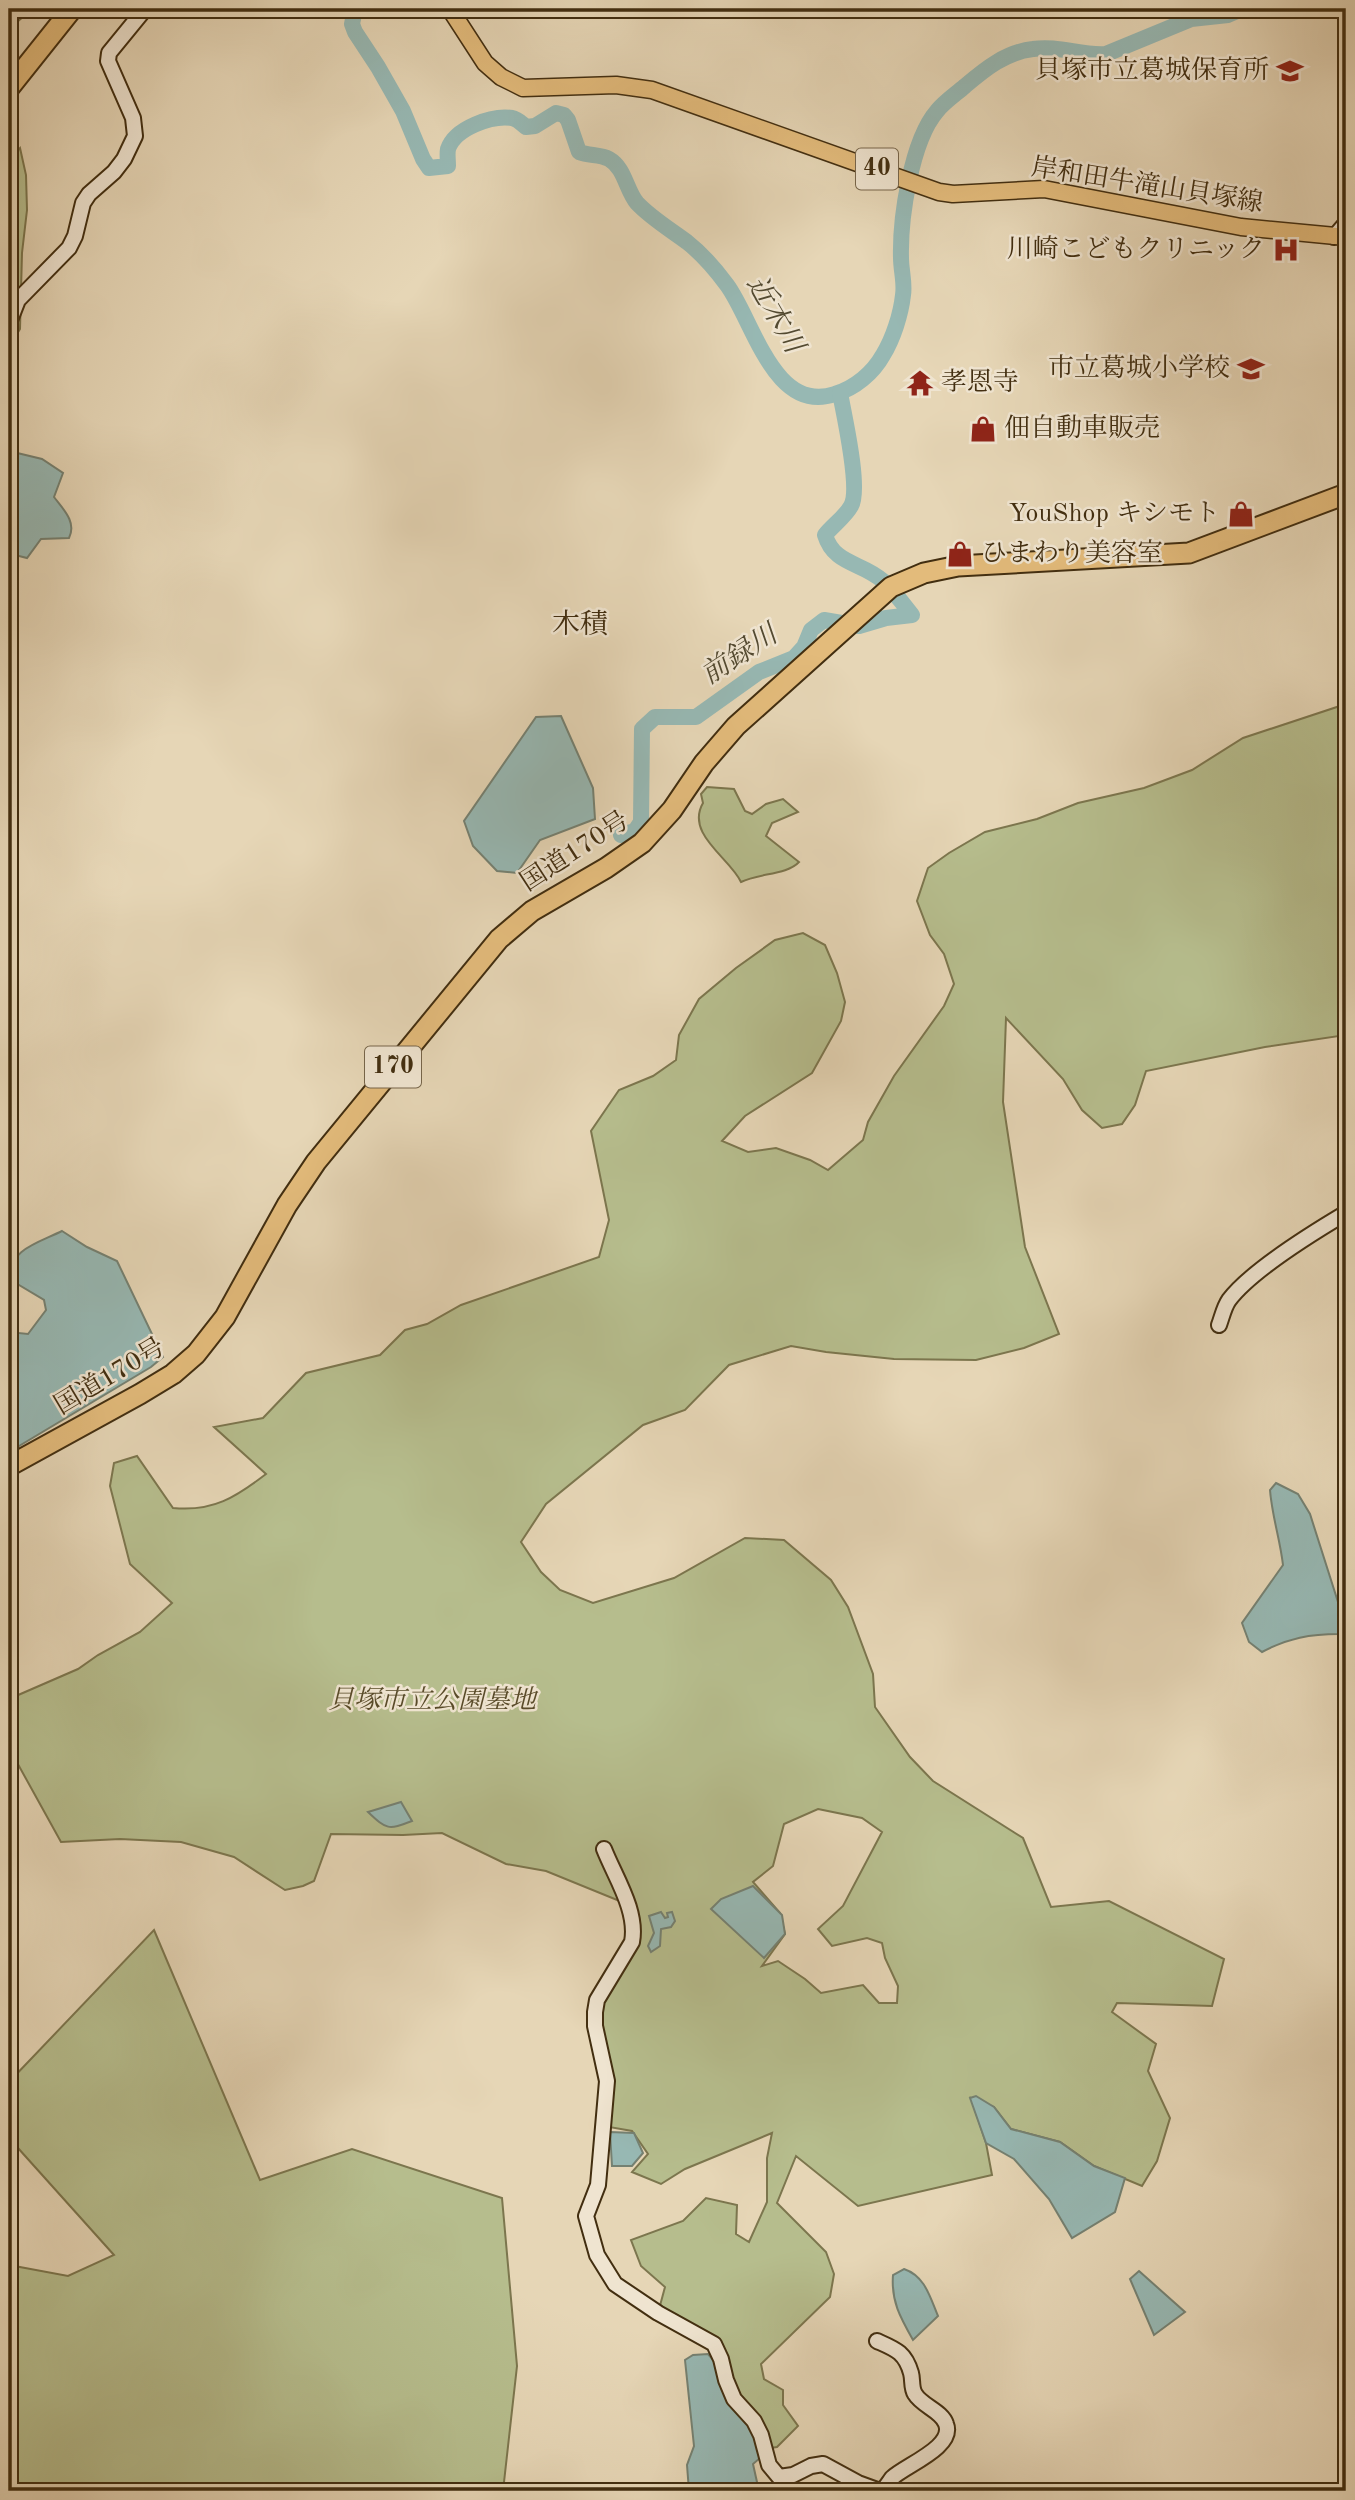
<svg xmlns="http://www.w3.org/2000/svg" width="1355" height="2500" font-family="'Old Standard TT','Noto Serif JP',serif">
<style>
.green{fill:#b6bd8d;stroke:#7c764e;stroke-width:2;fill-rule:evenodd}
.water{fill:#97b8b3;stroke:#758172;stroke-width:2}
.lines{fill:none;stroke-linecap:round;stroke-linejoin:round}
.river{stroke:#97b8b3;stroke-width:16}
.secondary-casing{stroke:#422e10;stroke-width:18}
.primary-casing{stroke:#422e10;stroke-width:19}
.highway-casing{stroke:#422e10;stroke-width:23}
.secondary{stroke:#efe4d0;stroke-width:14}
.primary{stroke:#e3bb7b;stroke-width:16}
.highway{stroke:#e3bb7b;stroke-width:19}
.labels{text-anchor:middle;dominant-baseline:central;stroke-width:5;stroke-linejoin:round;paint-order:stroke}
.shield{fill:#efe4d0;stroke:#76654a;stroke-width:2}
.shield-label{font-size:24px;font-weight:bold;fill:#422e10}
.poi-label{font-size:26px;fill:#422e10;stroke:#efe4d0;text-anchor:end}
.street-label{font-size:26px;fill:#422e10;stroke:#efe4d0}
.park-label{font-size:26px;font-style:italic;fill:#594b29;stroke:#efe4d0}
.water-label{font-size:28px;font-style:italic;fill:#534a31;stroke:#efe4d0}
.neighbourhood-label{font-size:28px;fill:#422e10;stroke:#efe4d0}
</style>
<rect width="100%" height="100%" fill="#e6d6b6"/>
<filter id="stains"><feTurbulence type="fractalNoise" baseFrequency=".00286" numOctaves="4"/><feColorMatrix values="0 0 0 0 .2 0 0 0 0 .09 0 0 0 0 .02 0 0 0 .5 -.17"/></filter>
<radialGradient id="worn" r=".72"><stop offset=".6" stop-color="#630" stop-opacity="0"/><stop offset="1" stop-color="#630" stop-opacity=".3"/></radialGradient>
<g class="green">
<path d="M9,9H32L9,29Z"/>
<path d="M526,9H616L600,12Z"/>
<path d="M20,148L26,175L27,210L22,253L20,329L9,347V160Z"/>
<path d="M1346,704V1035L1265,1047L1146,1071L1135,1105L1122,1124L1102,1128L1082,1110L1063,1079L1006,1018L1003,1102L1025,1247L1059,1334L1024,1348L976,1360L894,1359L826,1352L791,1346L729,1365L685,1410L643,1425L546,1504L521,1542L541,1572L560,1590L593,1603L674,1578L745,1538L784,1540L831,1580L848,1607L873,1674L875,1707L910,1757L933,1781L1023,1838L1051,1907L1109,1901L1224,1959L1212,2006L1117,2003L1112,2012L1156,2044L1148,2071L1170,2118L1157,2161L1142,2186L1094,2166L1060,2142L1011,2129L994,2107L971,2098L986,2143L992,2175L858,2206L796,2156L777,2203L826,2252L834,2274L830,2297L761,2364L764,2379L783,2390V2405L798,2426L777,2447L771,2448L734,2399L714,2344L658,2313L665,2287L641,2266L631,2240L683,2221L706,2198L737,2205L736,2234L749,2242L767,2202V2158L772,2133L685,2169L661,2184L632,2172L648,2154L632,2131L609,2127L597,2000L632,1942L627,1904L546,1871L506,1864L442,1833L403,1835L331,1834L314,1881L303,1886L285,1890L234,1857L181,1842L120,1839L61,1842L9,1748V1699L78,1669L98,1655L140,1632L172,1603L130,1564L110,1486L114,1463L137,1456L173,1508C213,1512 236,1497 266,1474L214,1427L263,1418L306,1373L380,1355L405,1330L427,1324L461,1305L599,1257L609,1220L591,1131L619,1090L653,1076L676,1060L679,1035L699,999L736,968L775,940L803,933L825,945L837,973L845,1002L841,1021L812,1073L745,1116L722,1141L748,1152L776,1148L810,1160L828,1170L863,1140L868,1122L894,1076L944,1006L954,984L944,954L930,935L917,901L928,868L949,853L985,832L1037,819L1078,803L1144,788L1192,770L1243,738ZM818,1809L862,1818L882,1832L843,1906L818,1929L832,1946L867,1938L882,1943L885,1958L898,1986L897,2003H879L863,1985L821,1993L805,1979L778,1961L762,1966L785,1934L780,1913L753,1882L773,1866L784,1824Z"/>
<path d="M707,787L734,789L745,811L752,814L766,804L783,799L798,812L772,823L766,836L799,862C787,875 759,873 741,882C730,858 685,834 703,803L701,794Z"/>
<path d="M154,1930L260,2180L352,2149L502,2198L517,2366L503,2491H9V2265L68,2276L114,2255L9,2138V2082Z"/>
</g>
<g class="water">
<path d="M9,451L42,459L63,473L54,497C63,509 77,522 69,538L41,539L27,558L11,554L9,549V476L11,473Z"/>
<path d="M561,716L593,788L595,819L540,840L517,873L497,871L473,846L464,821L536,717Z"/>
<path d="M62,1231L87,1247L117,1261L163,1357L151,1367L9,1452V1332L28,1334L46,1310L44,1300L9,1279C9,1249 38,1243 62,1231Z"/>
<path d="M1276,1483L1298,1494L1310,1514L1338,1602L1339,1634C1311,1634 1288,1638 1262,1652L1249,1642L1242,1623L1283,1565C1280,1539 1272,1516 1270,1490Z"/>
<path d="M401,1802L412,1821C388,1830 387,1830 368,1812Z"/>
<path d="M753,1886L782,1915L785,1934L764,1958L711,1909L721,1899Z"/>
<path d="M661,1912L665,1918L668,1917L667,1913L672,1912L675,1921L671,1927L661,1929L660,1946L651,1952L648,1946L654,1933L649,1916Z"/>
<path d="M976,2096L994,2107L1011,2129L1060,2142L1094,2166L1125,2178L1115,2212L1072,2238L1049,2199L1014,2159L986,2143L970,2098Z"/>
<path d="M610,2132L634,2133L643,2153L632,2166H612Z"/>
<path d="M904,2269C925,2276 930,2297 938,2316L913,2340C900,2317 891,2301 893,2275Z"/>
<path d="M1139,2271L1185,2312L1154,2335L1130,2279Z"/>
<path d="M708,2354L714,2361L730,2406L750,2423L760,2458L753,2464L759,2491H689L687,2465L694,2446L685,2360L693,2355Z"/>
</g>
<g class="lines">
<g class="river">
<path d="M355,9L352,24L355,32L378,67L403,111L423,159L429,168L448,166C448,161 447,154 448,149C455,128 492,115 512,118C518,119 522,124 526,127L535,126L556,113L564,115L568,120L579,152C589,156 600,154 609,159C625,168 626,190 637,203C651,218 671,230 687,242C701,253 716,270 727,285C753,320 774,415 835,394C855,388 873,373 883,355C893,339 901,314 903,295C905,283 901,270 901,258C900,219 911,141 937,111C944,102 956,94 965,86C985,69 1006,52 1033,49C1058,45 1082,56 1106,54L1191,19L1228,15L1242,9"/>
<path d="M1343,9L1346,17"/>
<path d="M621,835L635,831L641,822L642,729L655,717H696L759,672L794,658L804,647L811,630L824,620L859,626L886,618L912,615C903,604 894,591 883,581C862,562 834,565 825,535C833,525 845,517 851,506C861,489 844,415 840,393"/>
</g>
<g class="secondary-casing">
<g id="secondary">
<path d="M1334,237L1346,223"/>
<path d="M9,323L18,300L69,248L75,236L83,203L89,194L114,172L124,159L135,136L133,118L108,61L109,53L145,9"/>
<path d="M1219,1325C1222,1317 1224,1307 1229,1300C1251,1271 1314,1232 1346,1213"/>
<path d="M604,1849C615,1877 638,1911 632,1942L597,2000L595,2012V2026L607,2081L598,2185L586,2216L597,2255L615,2284L658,2313L714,2344L721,2359L726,2380L734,2399L754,2421L761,2435L769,2465L779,2477L793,2475L811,2466L823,2464L858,2483L880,2491"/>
<path d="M877,2341C895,2349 905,2352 911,2373C913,2380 911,2388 915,2394C922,2406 942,2411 946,2424C955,2447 906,2465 892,2478C889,2482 886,2487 882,2491"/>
</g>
</g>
<g class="primary-casing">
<path id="primary" d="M450,9L485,63L501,77L523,88L616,85L652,90L939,192L953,194L1044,189L1241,227L1346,237"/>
</g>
<g class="highway-casing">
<g id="highway">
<path d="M9,88L72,9"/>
<path d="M9,1466L140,1394L173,1374L196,1354L225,1317L287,1205L316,1162L499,939L532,911L606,868L642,843L672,810L704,763L736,726L891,587L924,573L958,566L1189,553L1346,494"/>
</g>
</g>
<use href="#secondary" class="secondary"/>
<use href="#primary" class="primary"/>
<use href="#highway" class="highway"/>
</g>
<defs>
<g id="school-bare" transform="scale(2.1)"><path d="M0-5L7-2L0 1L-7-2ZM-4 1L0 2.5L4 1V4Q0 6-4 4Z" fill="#8f2418" stroke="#efe4d0" stroke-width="2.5" paint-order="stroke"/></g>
<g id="hospital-bare" transform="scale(2.1)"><path d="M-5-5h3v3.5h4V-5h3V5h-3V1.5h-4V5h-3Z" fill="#8f2418" stroke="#efe4d0" stroke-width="2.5" paint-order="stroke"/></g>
<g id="temple-bare" transform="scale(2.1)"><path d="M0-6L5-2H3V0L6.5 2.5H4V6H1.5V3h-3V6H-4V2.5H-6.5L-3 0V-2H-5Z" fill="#8f2418" stroke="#efe4d0" stroke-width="2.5" paint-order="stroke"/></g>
<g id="shop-bare" transform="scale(2.1)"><path d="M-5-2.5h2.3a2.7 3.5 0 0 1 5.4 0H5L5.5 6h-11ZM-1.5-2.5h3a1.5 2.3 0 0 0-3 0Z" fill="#8f2418" stroke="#efe4d0" stroke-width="2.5" paint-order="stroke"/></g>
</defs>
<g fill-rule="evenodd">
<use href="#school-bare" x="1290" y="71"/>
<use href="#hospital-bare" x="1286" y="250"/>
<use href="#school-bare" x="1251" y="369"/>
<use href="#temple-bare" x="920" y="383"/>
<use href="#shop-bare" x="983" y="429"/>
<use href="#shop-bare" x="1241" y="514"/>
<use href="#shop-bare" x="960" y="554"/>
</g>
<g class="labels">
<g class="shield">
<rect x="856" y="148.5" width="42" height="41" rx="5"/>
<rect x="365" y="1046.5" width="56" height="41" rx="5"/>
</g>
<g class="shield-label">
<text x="877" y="169">40</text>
<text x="393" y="1067">170</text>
</g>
<g class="poi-label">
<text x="1269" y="71">貝塚市立葛城保育所</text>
<text x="1265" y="250">川崎こどもクリニック</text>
<text x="1230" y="369">市立葛城小学校</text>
<text x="941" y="383" text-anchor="start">孝恩寺</text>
<text x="1004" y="429" text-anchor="start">佃自動車販売</text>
<text x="1220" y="514">YouShop キシモト</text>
<text x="981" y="554" text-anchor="start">ひまわり美容室</text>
</g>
<g class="street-label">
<text transform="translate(1147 186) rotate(9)">岸和田牛滝山貝塚線</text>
<text transform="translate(575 852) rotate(-33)">国道170号</text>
<text transform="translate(110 1377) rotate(-31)">国道170号</text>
</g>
<g class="park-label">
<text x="432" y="1701">貝塚市立公園墓地</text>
</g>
<g class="water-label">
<text transform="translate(774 315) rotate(60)">近木川</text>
<text transform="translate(740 656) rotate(-33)">前録川</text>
</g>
<g class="neighbourhood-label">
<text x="580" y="626">木積</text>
</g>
</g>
<rect width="1355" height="2500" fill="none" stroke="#e6d6b6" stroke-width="35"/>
<rect x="10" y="10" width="1334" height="2479" fill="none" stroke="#422e10" stroke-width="3.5"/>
<rect x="18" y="18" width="1320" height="2465" fill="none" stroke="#422e10" stroke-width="2"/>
<rect width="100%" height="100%" filter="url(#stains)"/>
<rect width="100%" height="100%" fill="url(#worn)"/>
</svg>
